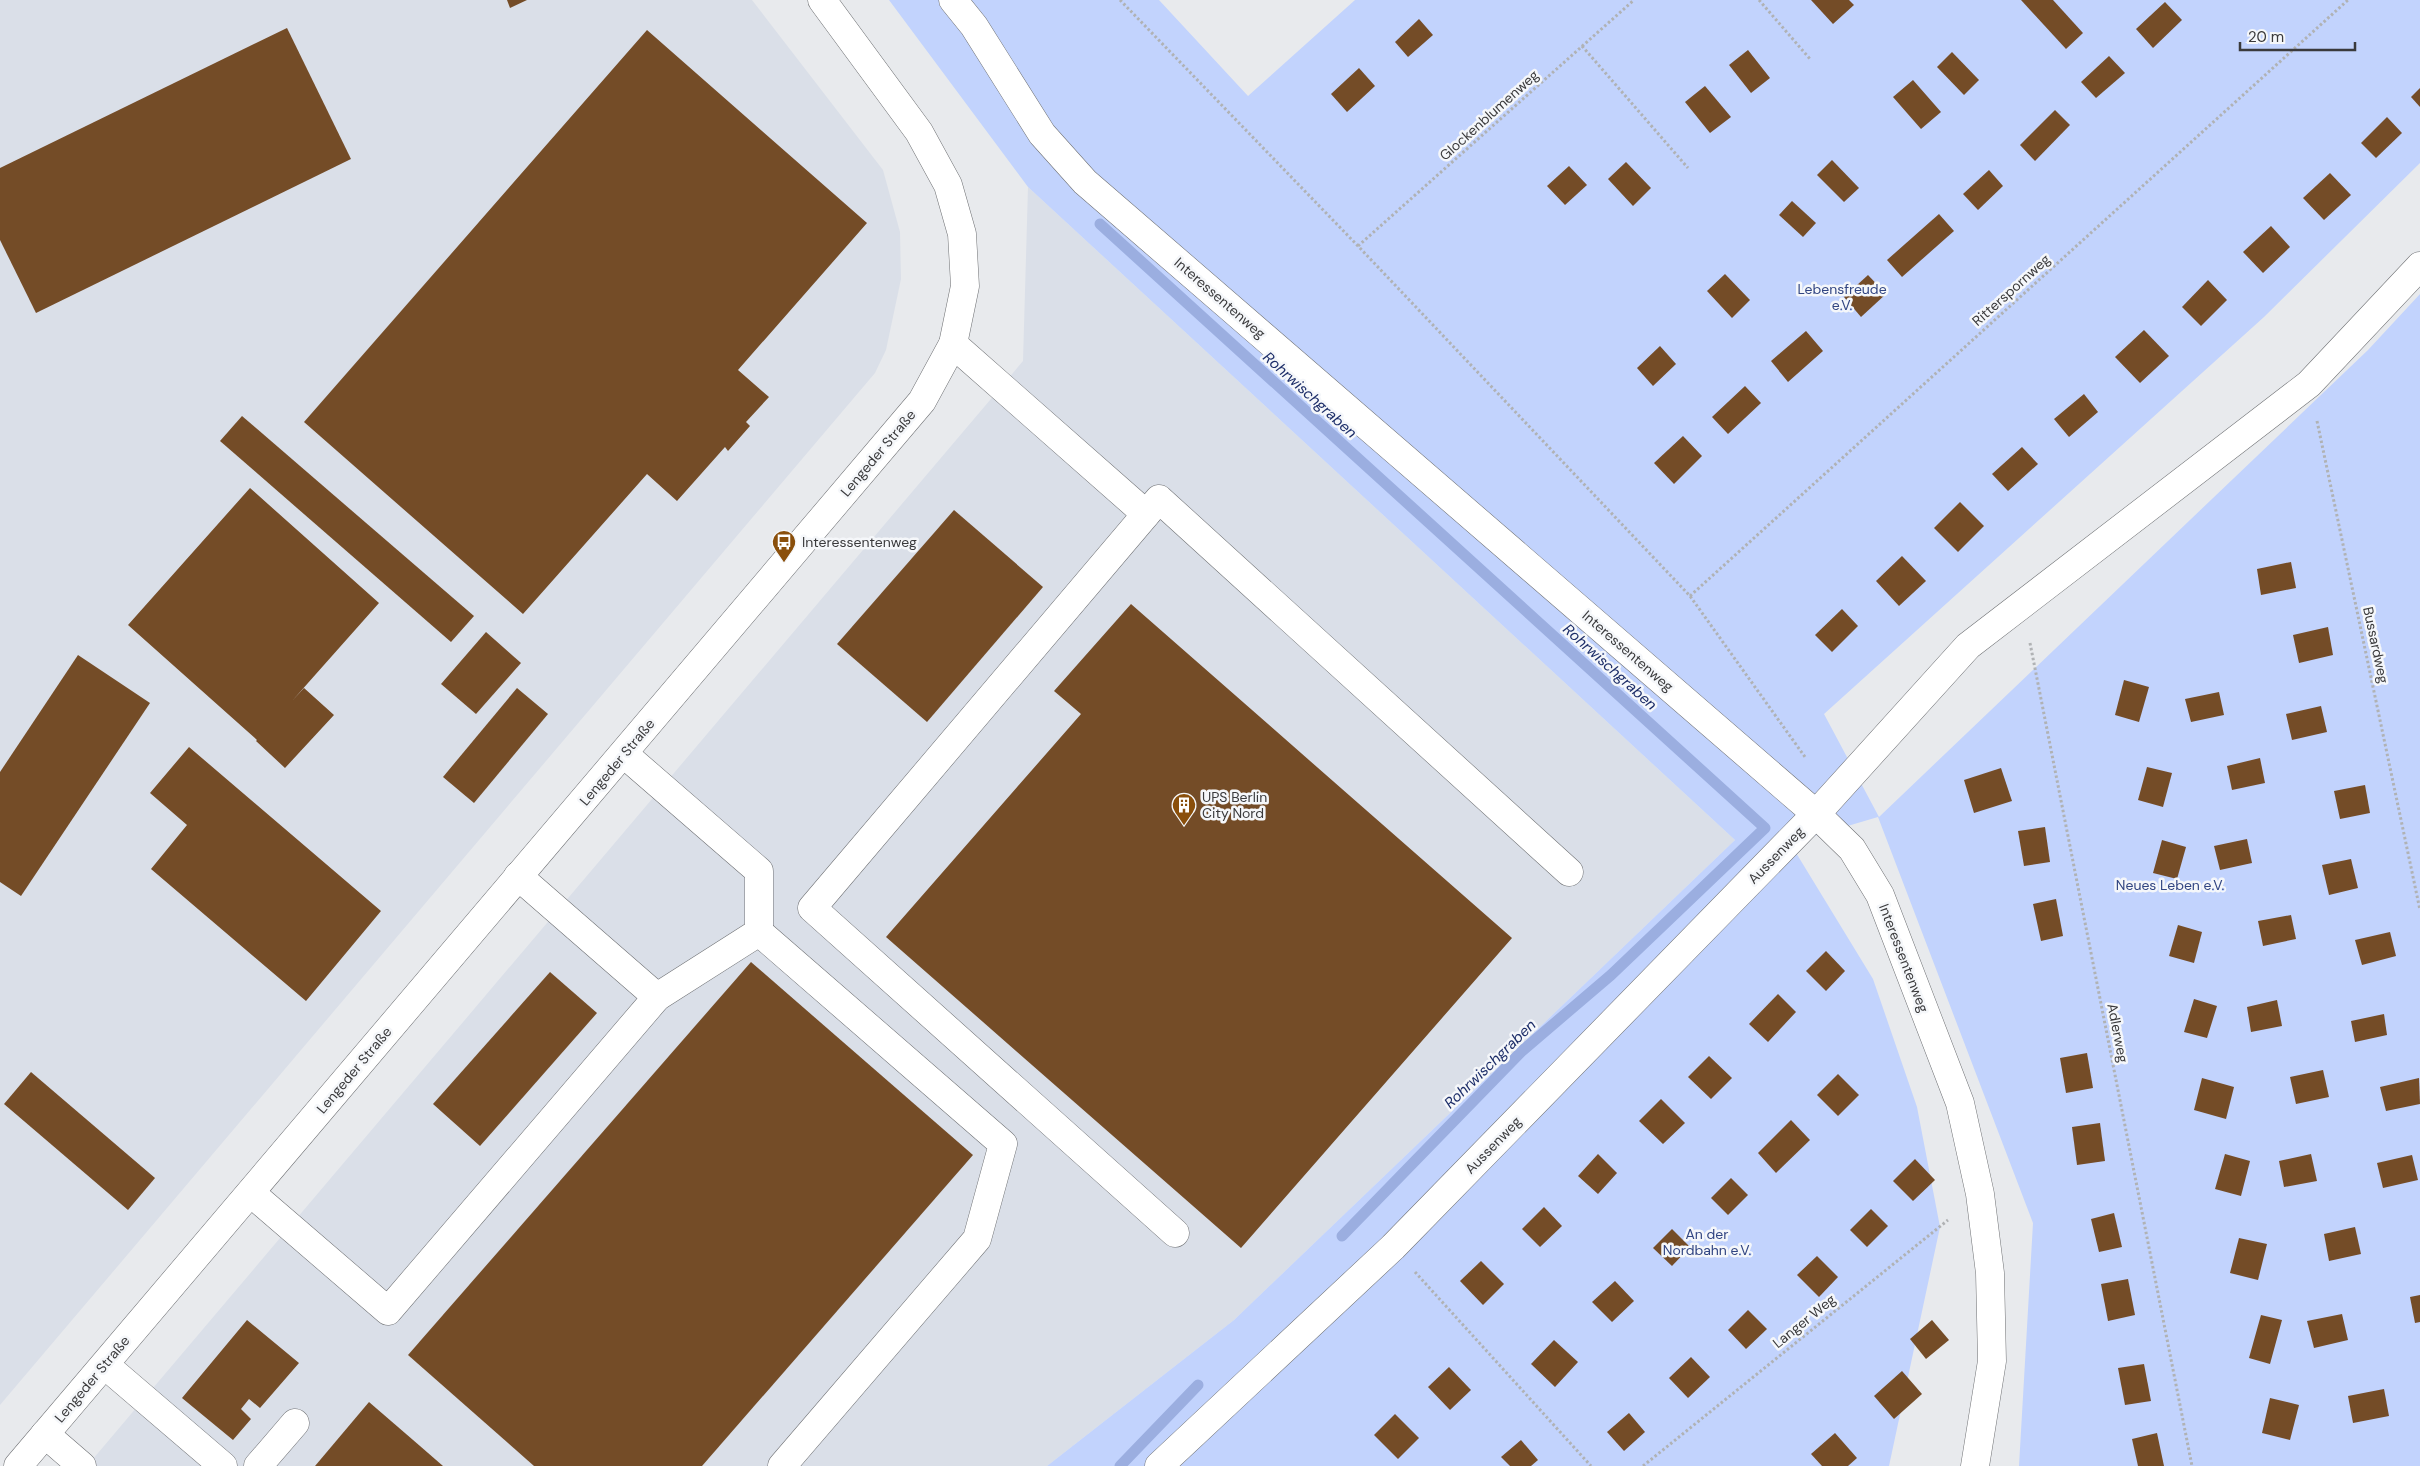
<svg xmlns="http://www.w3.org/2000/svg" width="2420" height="1466" font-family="'DM Sans',sans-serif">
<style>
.built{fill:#dadfe8}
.green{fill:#c2d3fd}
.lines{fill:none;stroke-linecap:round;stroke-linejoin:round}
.stream{stroke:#9baee0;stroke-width:11}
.building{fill:#744c27}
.minor-casing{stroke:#6f7174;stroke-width:29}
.path{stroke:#b0b2b4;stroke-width:3;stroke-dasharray:2.5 2.5;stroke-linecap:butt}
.minor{stroke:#fff;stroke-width:28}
.labels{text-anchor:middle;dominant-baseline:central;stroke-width:5;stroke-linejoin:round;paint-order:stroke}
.street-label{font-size:14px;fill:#3a3a3c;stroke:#f5f7fa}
.park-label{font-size:14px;fill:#314582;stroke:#f5f7fa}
.poi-label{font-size:14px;fill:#3a3a3c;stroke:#f5f7fa;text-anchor:start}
.water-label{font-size:15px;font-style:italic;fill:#1d2e69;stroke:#f5f7fa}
</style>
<rect width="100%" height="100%" fill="#e8eaed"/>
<g class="built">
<path d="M0,0H752L883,170L900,232L901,279L886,350L875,373L0,1405Z"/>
<path d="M1028,187L1735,840L1234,1320L1047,1466H87L1023,361Z"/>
</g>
<path class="green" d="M889,0H1159L1248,96L1355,0H2420V163L2264,317L1824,714L1879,817L2368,350L2420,294V1466H2019L2033,1223L1878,817L1790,843L1873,979L1917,1107L1940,1227L1889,1466H1047L1234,1320L1735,840L1028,187Z"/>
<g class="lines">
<g class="stream">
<path d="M1100,224L1765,828L1611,975L1522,1051L1342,1236"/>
<path d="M1120,1466L1198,1385"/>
</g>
</g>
<g class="building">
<path d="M507,0H527L510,8Z"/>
<path d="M1811,0H1849L1854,5L1833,24Z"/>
<path d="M2021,0H2053L2083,33L2066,49Z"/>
<path d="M2165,2L2182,20L2153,48L2136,29Z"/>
<path d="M1419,19L1433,35L1408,57L1395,42Z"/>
<path d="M287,28L351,159L36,313L0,240V168Z"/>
<path d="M647,30L867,223L738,370L769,397L746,422L750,426L728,451L725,447L677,501L647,474L523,614L304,422Z"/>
<path d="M1748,50L1770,78L1751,93L1729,65Z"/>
<path d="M1952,52L1979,80L1964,95L1937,67Z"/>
<path d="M2109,56L2125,73L2096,98L2081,82Z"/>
<path d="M1359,68L1375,86L1347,112L1331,94Z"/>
<path d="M1913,80L1941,112L1921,129L1893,97Z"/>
<path d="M1705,86L1731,117L1710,133L1685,102Z"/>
<path d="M2420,88V107L2411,97Z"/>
<path d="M2055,110L2070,125L2035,161L2020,145Z"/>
<path d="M2387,117L2402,133L2376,158L2361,143Z"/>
<path d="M1832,160L1859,188L1844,202L1817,175Z"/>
<path d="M1626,162L1651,188L1633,206L1608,179Z"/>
<path d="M1569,166L1587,185L1565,205L1547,186Z"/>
<path d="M1989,170L2003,186L1978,210L1963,194Z"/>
<path d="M2330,173L2351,195L2324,220L2303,198Z"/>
<path d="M1792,201L1816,223L1803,237L1779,215Z"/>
<path d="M1939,214L1954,231L1902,277L1887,260Z"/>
<path d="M2271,226L2290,247L2263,273L2243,252Z"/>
<path d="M1725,274L1750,300L1732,318L1707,291Z"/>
<path d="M1868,275L1886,294L1861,317L1844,297Z"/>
<path d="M2208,280L2227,300L2201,326L2182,307Z"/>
<path d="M2144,330L2169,356L2140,383L2115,357Z"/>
<path d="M1806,331L1823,351L1788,382L1771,361Z"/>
<path d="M1660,346L1676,364L1653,386L1637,368Z"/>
<path d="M1745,386L1761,403L1728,434L1712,417Z"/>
<path d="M2084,394L2098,412L2069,437L2054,419Z"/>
<path d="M242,416L474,616L451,642L220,441Z"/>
<path d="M1683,436L1702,456L1674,484L1654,463Z"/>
<path d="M2022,447L2038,464L2008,491L1992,474Z"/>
<path d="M250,488L379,603L292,701L304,688L334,715L285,768L256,741L257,740L128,625Z"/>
<path d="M1960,502L1984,526L1958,552L1934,528Z"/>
<path d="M954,510L1043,587L927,722L837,644Z"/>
<path d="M1902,556L1926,581L1899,606L1876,581Z"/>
<path d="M2291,562L2296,588L2261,595L2257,569Z"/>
<path d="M1131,604L1512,938L1241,1248L886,937L1081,714L1054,691Z"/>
<path d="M1842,609L1858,626L1832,652L1815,635Z"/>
<path d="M2328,627L2333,655L2299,663L2293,635Z"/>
<path d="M486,632L521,663L476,714L441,684Z"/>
<path d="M78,655L150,703L21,896L0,882V772Z"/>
<path d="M2124,680L2149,687L2139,722L2115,715Z"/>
<path d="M517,688L548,714L474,803L443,777Z"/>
<path d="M2219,692L2224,715L2191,722L2185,699Z"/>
<path d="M2321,706L2327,732L2292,740L2286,714Z"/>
<path d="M189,747L381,911L306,1001L151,869L187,825L150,793Z"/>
<path d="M2260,758L2265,783L2232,790L2227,766Z"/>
<path d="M2147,767L2172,773L2163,807L2138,800Z"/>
<path d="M2001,768L2012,801L1974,813L1964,780Z"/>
<path d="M2365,785L2370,813L2340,819L2334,791Z"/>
<path d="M2045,827L2050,862L2024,866L2018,831Z"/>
<path d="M2247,839L2252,863L2220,870L2214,846Z"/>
<path d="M2162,840L2186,847L2177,879L2153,873Z"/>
<path d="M2351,859L2358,888L2329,895L2322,865Z"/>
<path d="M2056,899L2063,936L2041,941L2033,904Z"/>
<path d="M2291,915L2296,939L2263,946L2258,921Z"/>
<path d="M2178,925L2202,932L2194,963L2169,956Z"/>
<path d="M2390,932L2396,956L2362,965L2355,940Z"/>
<path d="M1826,951L1845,971L1826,991L1806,971Z"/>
<path d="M751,962L973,1155L702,1466H534L408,1355Z"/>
<path d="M550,972L597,1013L480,1146L433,1104Z"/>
<path d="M1778,994L1796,1012L1768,1042L1749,1024Z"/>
<path d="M2194,999L2217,1006L2207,1038L2184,1032Z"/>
<path d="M2277,1000L2282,1026L2251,1032L2247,1007Z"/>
<path d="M2384,1014L2387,1035L2355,1042L2351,1021Z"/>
<path d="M2087,1053L2093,1088L2066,1093L2060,1058Z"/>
<path d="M1709,1056L1732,1078L1711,1099L1688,1077Z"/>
<path d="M2323,1070L2329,1097L2296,1104L2290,1077Z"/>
<path d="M31,1072L155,1178L128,1210L4,1104Z"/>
<path d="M1838,1074L1859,1095L1838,1116L1817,1095Z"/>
<path d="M2202,1078L2234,1087L2226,1119L2194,1110Z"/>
<path d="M2419,1078L2420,1104L2386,1111L2380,1087Z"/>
<path d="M1661,1099L1685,1123L1663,1144L1639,1121Z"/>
<path d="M1791,1120L1810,1140L1776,1173L1758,1153Z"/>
<path d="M2100,1123L2105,1161L2077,1165L2072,1127Z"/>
<path d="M1598,1154L1617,1173L1598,1194L1578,1176Z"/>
<path d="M2225,1154L2250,1161L2241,1196L2215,1189Z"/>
<path d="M2311,1154L2317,1181L2284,1187L2279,1161Z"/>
<path d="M2412,1155L2418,1180L2383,1188L2377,1163Z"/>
<path d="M1915,1159L1935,1180L1913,1201L1893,1181Z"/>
<path d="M1731,1178L1748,1195L1728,1215L1711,1198Z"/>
<path d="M1544,1207L1562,1226L1540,1247L1522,1229Z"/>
<path d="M1871,1209L1888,1226L1867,1247L1850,1230Z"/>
<path d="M2114,1213L2122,1247L2099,1252L2091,1219Z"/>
<path d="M2355,1227L2361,1254L2329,1261L2324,1234Z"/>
<path d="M1672,1229L1690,1247L1672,1266L1653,1248Z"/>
<path d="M2239,1238L2267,1244L2258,1280L2230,1273Z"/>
<path d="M1817,1256L1838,1277L1819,1297L1797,1275Z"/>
<path d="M1481,1261L1504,1284L1483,1305L1460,1281Z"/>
<path d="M2128,1279L2135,1315L2108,1321L2101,1284Z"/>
<path d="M1615,1281L1634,1301L1612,1322L1592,1302Z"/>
<path d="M2420,1295V1322L2415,1323L2410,1297Z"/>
<path d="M1748,1310L1767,1329L1746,1349L1728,1330Z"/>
<path d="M2342,1314L2348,1340L2314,1348L2307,1321Z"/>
<path d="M2261,1315L2282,1320L2270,1364L2249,1358Z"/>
<path d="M247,1320L299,1363L260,1408L249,1399L241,1409L251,1419L233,1440L182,1398Z"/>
<path d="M1932,1320L1949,1340L1926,1359L1910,1339Z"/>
<path d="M1554,1340L1578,1362L1555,1387L1531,1364Z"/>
<path d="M1691,1357L1710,1377L1688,1398L1669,1378Z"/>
<path d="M2144,1364L2151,1401L2125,1405L2118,1368Z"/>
<path d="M1449,1367L1471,1390L1450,1410L1428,1387Z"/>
<path d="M1902,1371L1922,1394L1894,1419L1874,1396Z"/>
<path d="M2384,1389L2389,1416L2353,1423L2348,1396Z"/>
<path d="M2270,1398L2299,1405L2290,1440L2262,1433Z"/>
<path d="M369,1402L420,1446L443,1466H315Z"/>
<path d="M1629,1413L1645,1432L1624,1451L1607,1432Z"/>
<path d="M1395,1414L1419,1438L1398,1459L1374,1435Z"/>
<path d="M1835,1433L1857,1458L1848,1466H1822L1811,1454Z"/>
<path d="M2157,1433L2164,1466H2138L2132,1439Z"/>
<path d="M1521,1440L1538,1460L1531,1466H1510L1501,1457Z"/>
</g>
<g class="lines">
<g class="minor-casing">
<g id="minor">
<path d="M953,0L974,26L1042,134L1085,182L1816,814L1852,849L1880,895L1960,1103L1980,1194L1990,1273L1992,1361L1975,1466"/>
<path d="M953,344L1146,514"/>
<path d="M624,754L759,871V932"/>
<path d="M518,876L657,997"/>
<path d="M251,1193L388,1311L657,997L759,932L1003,1144L977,1239L782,1466"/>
<path d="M1175,1233L812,908L1159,499L1569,872"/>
<path d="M105,1365L223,1466"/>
<path d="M45,1434L82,1466"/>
<path d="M18,1466L922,401L953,344L965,286L962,234L948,185L919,132L822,0"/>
<path d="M258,1466L295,1423"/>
<path d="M1159,1466L1393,1247L1816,814L1968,646L2309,384L2420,266"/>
</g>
</g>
<g class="path">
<path d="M1120,0L1358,246L1690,596L1805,757"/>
<path d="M1759,0L1810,59"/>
<path d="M1582,46L1688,168"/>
<path d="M1358,246L1634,0"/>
<path d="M2317,421L2420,910"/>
<path d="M1690,596L2348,0"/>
<path d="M2030,643L2192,1466"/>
<path d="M1415,1272L1591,1466"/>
<path d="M1643,1466L1948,1220"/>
</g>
<use href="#minor" class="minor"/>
</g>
<defs>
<g id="bus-pin" transform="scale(1.25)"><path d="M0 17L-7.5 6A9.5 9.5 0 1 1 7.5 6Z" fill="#8a4f0b" stroke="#f5f7fa"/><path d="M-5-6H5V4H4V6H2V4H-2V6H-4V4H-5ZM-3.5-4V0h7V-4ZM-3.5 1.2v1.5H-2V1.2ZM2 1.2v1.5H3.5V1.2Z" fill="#fff"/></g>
<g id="building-pin" transform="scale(1.25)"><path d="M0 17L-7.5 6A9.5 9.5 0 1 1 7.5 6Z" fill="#8a4f0b" stroke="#f5f7fa"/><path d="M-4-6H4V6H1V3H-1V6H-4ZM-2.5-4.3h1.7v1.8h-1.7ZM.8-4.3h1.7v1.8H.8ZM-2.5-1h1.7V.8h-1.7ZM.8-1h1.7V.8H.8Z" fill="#fff"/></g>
</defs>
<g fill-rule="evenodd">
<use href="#bus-pin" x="784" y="542"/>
<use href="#building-pin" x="1184" y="805"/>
</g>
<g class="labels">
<g class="street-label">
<text transform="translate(1489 115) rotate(-42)">Glockenblumenweg</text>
<text transform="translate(2011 290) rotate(-42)">Ritterspornweg</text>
<text transform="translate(1220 298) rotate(41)">Interessentenweg</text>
<text transform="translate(878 453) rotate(-50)">Lengeder Straße</text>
<text transform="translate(2376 645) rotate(78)">Bussardweg</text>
<text transform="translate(1628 651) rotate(41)">Interessentenweg</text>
<text transform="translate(617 762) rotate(-50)">Lengeder Straße</text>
<text transform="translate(1776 855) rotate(-46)">Aussenweg</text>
<text transform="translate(1904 958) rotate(69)">Interessentenweg</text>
<text transform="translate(2118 1033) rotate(79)">Adlerweg</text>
<text transform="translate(354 1070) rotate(-50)">Lengeder Straße</text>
<text transform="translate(1493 1145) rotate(-46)">Aussenweg</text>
<text transform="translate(1804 1321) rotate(-39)">Langer Weg</text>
<text transform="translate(92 1379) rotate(-50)">Lengeder Straße</text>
</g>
<g class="park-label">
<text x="1842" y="289">Lebensfreude<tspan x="1842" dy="16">e.V.</tspan></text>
<text x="2170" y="885">Neues Leben e.V.</text>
<text x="1707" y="1234">An der<tspan x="1707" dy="16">Nordbahn e.V.</tspan></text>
</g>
<g class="poi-label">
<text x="802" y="542">Interessentenweg</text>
<text x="1202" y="797">UPS Berlin<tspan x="1202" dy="16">City Nord</tspan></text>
</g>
<g class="water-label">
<text transform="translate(1310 395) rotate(42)">Rohrwischgraben</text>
<text transform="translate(1610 667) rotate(42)">Rohrwischgraben</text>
<text transform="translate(1490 1064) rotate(-44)">Rohrwischgraben</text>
</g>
</g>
<path d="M2240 42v8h115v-8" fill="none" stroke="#3a3a3c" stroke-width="2.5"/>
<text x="2248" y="42" font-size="15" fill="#3a3a3c" stroke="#f5f7fa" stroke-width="4" paint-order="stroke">20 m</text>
</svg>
